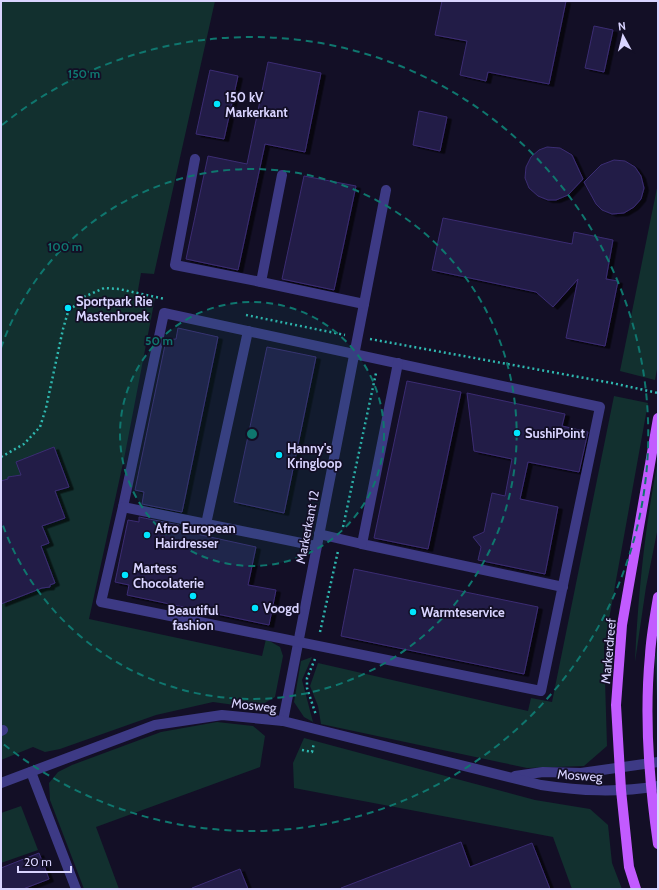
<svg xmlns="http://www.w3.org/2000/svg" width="659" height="890" font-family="Cabin,sans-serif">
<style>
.green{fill:#12302f}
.building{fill:#241b47;stroke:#3b2d73;filter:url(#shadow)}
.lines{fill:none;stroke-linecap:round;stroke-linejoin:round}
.path{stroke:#2fb8b0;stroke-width:2.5;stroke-dasharray:2 3;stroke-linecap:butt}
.minor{stroke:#3d3a85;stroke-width:10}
.major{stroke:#c25bff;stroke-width:10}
.ring{fill:none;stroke:#0f766e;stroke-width:2;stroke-dasharray:7 5}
.poi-dot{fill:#00e5ff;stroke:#130f26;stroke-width:1.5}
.labels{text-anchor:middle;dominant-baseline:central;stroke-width:3.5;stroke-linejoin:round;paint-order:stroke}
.poi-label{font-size:13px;font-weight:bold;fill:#d9d4ff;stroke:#130f26;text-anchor:start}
.street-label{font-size:13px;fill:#d9d4ff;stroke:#130f26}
.centre{fill:#0f766e;stroke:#130f26;stroke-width:2}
.ring-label{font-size:12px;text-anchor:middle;font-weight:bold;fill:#0f766e;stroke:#130f26;stroke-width:3.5;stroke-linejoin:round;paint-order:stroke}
</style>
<defs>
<filter id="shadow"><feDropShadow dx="4.5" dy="2.5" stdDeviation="0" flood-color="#0009"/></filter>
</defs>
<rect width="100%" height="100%" fill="#130f26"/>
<g class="green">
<path d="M1,1H215L154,274L141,273L137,296L155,298L125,454L89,619L262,656L266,639L280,647L283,656L275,697L256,708L213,702L156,715L60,749L45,752L33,747L1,760Z"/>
<path d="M658,183V364L655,380L620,371Z"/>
<path d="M614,396L648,403L604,647L607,746L584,766L527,768L321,724L318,706L310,686L318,663L528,711L531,698L552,702Z"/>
<path d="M658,460V527L646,587L635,662C638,594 645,526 658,460Z"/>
<path d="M658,644V722L655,658Z"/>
<path d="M312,657L302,680L313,722L304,717L294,702L301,661Z"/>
<path d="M217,722L253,726L265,736L260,767L96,827L119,889H84L50,800L49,783L58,772L72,765L161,732Z"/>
<path d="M304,738L535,800L590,809L608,825L612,863L622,889H572L553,837L294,788L293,763Z"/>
<path d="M21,806L38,850L1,863V813Z"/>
</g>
<g class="building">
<path d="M442,1H566L549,84L488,72L486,81L460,75L467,41L435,35Z"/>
<path d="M594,26L613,30L604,72L585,68Z"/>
<path d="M268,62L321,73L305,152L265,144L238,270L186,259L208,156L247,164Z"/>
<path d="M210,70L238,76L224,139L196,134Z"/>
<path d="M419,111L447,117L440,151L413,145Z"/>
<path d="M547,147L560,148L572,155L583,179L568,195L556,200H548L538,196L529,188L525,178L526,167L531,157L539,150Z"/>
<path d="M614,160L625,161L635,167L641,176L644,188L641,199L634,207L624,213L612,214L602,210L596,204L584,182L601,165Z"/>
<path d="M304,176L356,186L334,290L282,279Z"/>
<path d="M443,218L572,244L574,232L613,240L606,279L618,281L605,346L566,338L578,279L553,307L536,292L432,270Z"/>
<path d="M178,328L218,337L182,512L142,504L144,492L135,490L166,340L176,339Z"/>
<path d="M267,347L316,357L284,513L234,502Z"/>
<path d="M407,381L461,392L428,549L374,538Z"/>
<path d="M467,393L565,414L562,426L588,432L579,472L528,462L520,499L558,507L545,574L478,560L481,547L473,537L484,532L492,493L505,496L512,459L474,451Z"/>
<path d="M54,447L69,487L55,491L65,518L42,526L49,543L41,546L55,583L50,585V587L42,588L1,604V481L8,479V477L21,475L16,462Z"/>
<path d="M139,517L179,525L178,530L256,547L248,585L276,590L269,625L127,595L129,585L115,582L128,520L139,522Z"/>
<path d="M354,569L538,607L524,674L341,636Z"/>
<path d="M461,842L470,867L532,843L550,889H341V888Z"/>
<path d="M39,853L49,879L23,889H1V868Z"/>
<path d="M240,869L248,889H192V888Z"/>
</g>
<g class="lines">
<g class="path">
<path d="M246,315L345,335"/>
<path d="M370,339L612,383L658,393"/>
<path d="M1,457L24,444L40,427L46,408L63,329L68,312L84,297L104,288L119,289L165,299"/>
<path d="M343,527L376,373"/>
<path d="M320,632L338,551"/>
<path d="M315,659L307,678V688L316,715"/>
<path d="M302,750L312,752L314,743"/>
</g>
<g class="minor">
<path d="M195,159L175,265L261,282L282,175"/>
<path d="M261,282L364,304L283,721"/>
<path d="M364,304L386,190"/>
<path d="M164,313L600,407L541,691L101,602L123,507Z"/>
<path d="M398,363L362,544L563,587"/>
<path d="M123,507L316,546"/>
<path d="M206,524L248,331"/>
<path d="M319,534L362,544"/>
<path d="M1,731L3,730"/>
<path d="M31,772L76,889"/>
<path d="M515,776L543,772L581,773L658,762"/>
<path d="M1,783L155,725L222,715L283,721L541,785C581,791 617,793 658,786"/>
</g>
<g class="major">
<path d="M658,597C655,616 651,636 650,655C644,718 649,782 658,844"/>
<path d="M636,889L629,867L621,790L616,705L622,625L658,418"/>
</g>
</g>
<circle cx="252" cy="434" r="132" fill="#0f766e" fill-opacity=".12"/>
<g class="ring">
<circle cx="252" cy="434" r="132"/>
<path d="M1 348A265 265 0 1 1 1 520"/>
<path d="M2 125A397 397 0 1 1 2 743"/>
</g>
<g class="poi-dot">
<circle cx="217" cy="104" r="4"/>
<circle cx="68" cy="308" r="4"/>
<circle cx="517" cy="433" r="4"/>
<circle cx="279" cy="455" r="4"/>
<circle cx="147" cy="535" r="4"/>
<circle cx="125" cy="575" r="4"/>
<circle cx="193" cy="596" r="4"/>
<circle cx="255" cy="608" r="4"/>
<circle cx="413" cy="612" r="4"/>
</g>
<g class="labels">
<g class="poi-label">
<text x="225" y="97">150 kV<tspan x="225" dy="15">Markerkant</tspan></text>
<text x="76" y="301">Sportpark Rie<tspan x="76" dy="15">Mastenbroek</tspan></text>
<text x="525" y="433">SushiPoint</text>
<text x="287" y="448">Hanny's<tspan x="287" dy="15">Kringloop</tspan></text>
<text x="155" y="528">Afro European<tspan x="155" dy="15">Hairdresser</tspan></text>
<text x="133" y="568">Martess<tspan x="133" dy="15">Chocolaterie</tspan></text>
<text x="263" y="608">Voogd</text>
<text x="193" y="610" text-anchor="middle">Beautiful<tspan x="193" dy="15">fashion</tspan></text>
<text x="421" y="612">Warmteservice</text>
</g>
<g class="street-label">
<text transform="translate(307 527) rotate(-79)">Markerkant 12</text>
<text transform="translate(608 651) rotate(-85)">Markerdreef</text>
<text transform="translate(254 705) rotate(6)">Mosweg</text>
<text transform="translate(580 775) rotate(4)">Mosweg</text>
</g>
</g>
<circle cx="252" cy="434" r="6" class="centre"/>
<g class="ring-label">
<text x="84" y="78">150 m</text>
<text x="65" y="251">100 m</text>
<text x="159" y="345">50 m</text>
</g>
<rect width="659" height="890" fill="none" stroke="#d9d4ff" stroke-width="4"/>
<g transform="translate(623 36) rotate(353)" stroke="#130f26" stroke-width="3" paint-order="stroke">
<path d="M0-3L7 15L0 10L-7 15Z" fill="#d9d4ff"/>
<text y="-6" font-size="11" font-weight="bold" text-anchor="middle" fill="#d9d4ff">N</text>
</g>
<path d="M18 866v6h53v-6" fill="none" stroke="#d9d4ff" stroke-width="2"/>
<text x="24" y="866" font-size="12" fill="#d9d4ff" stroke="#130f26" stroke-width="3" paint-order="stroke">20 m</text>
</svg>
